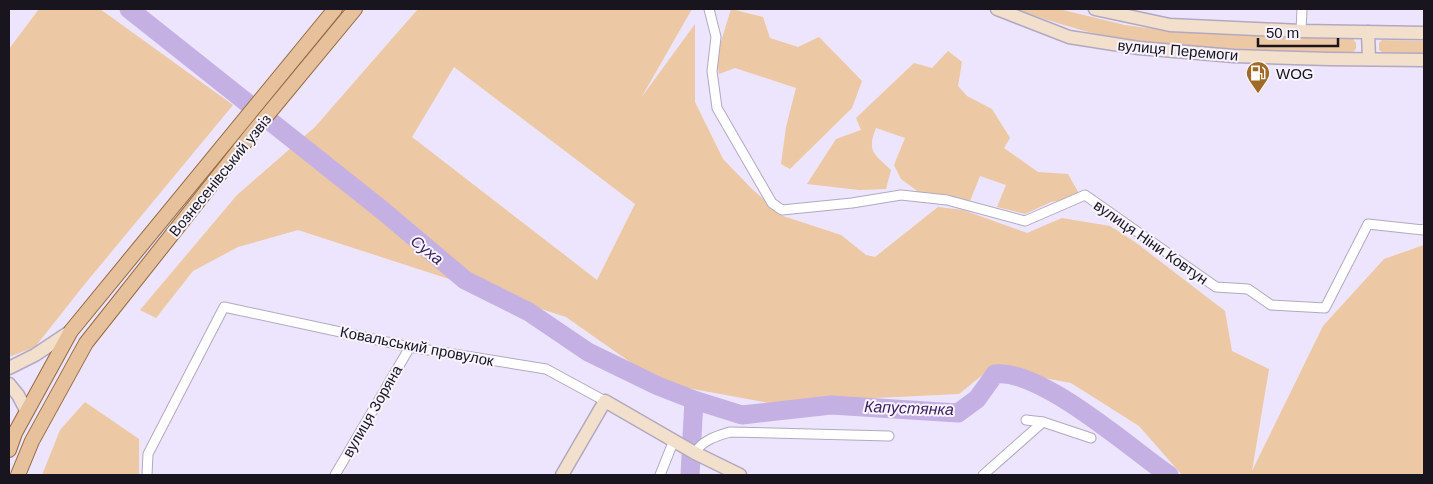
<svg xmlns="http://www.w3.org/2000/svg" width="1433" height="484" font-family="Arial,sans-serif">
<style>
.green{fill:#ecc8a4;fill-rule:evenodd}
.lines{fill:none;stroke-linecap:round;stroke-linejoin:round}
.river{stroke:#c4b0e3;stroke-width:19}
.street-casing{stroke:#b2a9c1;stroke-width:11}
.secondary-casing{stroke:#b2a9c1;stroke-width:15}
.primary-casing{stroke:#936a44;stroke-width:16}
.street{stroke:#fff;stroke-width:9}
.secondary{stroke:#f2e0cd;stroke-width:12}
.primary{stroke:#e6c19b;stroke-width:14}
.labels{text-anchor:middle;dominant-baseline:central;stroke-width:4;stroke-linejoin:round;paint-order:stroke}
.street-label{font-size:15px;fill:#18151e;stroke:#f8f4ff}
.poi-label{font-size:15px;fill:#18151e;stroke:#f8f4ff;text-anchor:start}
.water-label{font-size:16px;font-style:italic;fill:#3e225f;stroke:#f8f4ff}
</style>
<rect width="100%" height="100%" fill="#ede4fd"/>
<g class="green">
<path d="M39,9H100L233,105L84,285L35,347L9,357V49Z"/>
<path d="M418,9H692L641,98L695,24V102L723,159L752,189L783,216L841,235L866,255L875,257L938,207L963,210L1027,233L1062,218L1110,226L1135,242L1225,311L1232,351L1269,369L1252,471L1323,326L1384,259L1424,245V475H1182L1139,426L1071,383L991,368L959,394L769,403L660,383L566,317L298,230L238,247L193,271L156,318L140,310L237,195L315,127ZM454,67L635,204L597,280L412,137Z"/>
<path d="M731,9L763,17L770,38L798,47L819,37L862,81L852,108L790,169L781,164L786,127L796,88L735,68L719,74L716,58Z"/>
<path d="M1015,9H1059L1125,25L1168,31L1271,37L1353,39L1356,43V49L1352,53C1284,52 1215,50 1147,43C1102,38 1057,24 1015,9Z"/>
<path d="M1382,40L1424,41V54L1382,52L1379,50V43Z"/>
<path d="M948,51L962,62L958,86L967,96L992,109L1010,138L1004,148L1038,172L1068,174L1081,197L1051,202L1025,214L997,207L1006,185L980,176L970,201L920,193L901,179L894,165L905,138L876,128C866,152 875,155 891,170L886,189L859,190L807,184L836,139L861,130L856,118L914,63L932,68Z"/>
<path d="M85,402L139,439V475H42L60,430Z"/>
</g>
<g class="lines">
<g class="river">
<path d="M129,9L382,210L465,280L529,312L588,352L658,386L694,400L690,475"/>
<path d="M694,400L742,415L831,405L958,413L977,399L995,374C1040,368 1131,449 1169,475"/>
</g>
<g class="street-casing">
<g id="street">
<path d="M709,9L716,37L712,71L717,108L772,203L782,210L852,203L901,195L947,200L1025,221L1085,195L1216,287L1248,289L1271,305L1325,308L1368,224L1423,230L1424,229"/>
<path d="M1301,31L1302,9"/>
<path d="M1026,420L1043,422L1091,438"/>
<path d="M695,453C702,440 717,436 730,432L889,436"/>
<path d="M147,475L148,454L224,307L410,347L546,369L605,401"/>
<path d="M335,475L410,347"/>
<path d="M660,475L674,440"/>
<path d="M983,475L1043,422"/>
</g>
</g>
<g class="secondary-casing">
<g id="secondary">
<path d="M997,9L1069,37L1139,48L1234,56L1329,59L1424,60"/>
<path d="M1095,9L1170,25L1301,31L1424,33"/>
<path d="M1368,32L1369,59"/>
<path d="M9,368L35,355L71,331"/>
<path d="M9,384L18,395L27,412"/>
<path d="M562,475L605,401L695,453L740,475"/>
</g>
</g>
<g class="primary-casing">
<g id="primary">
<path d="M9,450L15,433L71,331L335,9"/>
<path d="M18,475L32,441L86,343L250,136L355,9"/>
</g>
</g>
<use href="#street" class="street"/>
<use href="#secondary" class="secondary"/>
<use href="#primary" class="primary"/>
</g>
<defs>
<g id="fuel-pin" transform="scale(1.25)"><path d="M0 17L-7.5 6A9.5 9.5 0 1 1 7.5 6Z" fill="#a16926" stroke="#f8f4ff"/><path d="M-5.5-6h7V0h2V4h1.3V-2.5L3-4.5l.8-.8L6-3V5H2.5V1h-1V6h-7ZM-4.2-4.7v3.2H.2V-4.7Z" fill="#fff"/></g>
</defs>
<g fill-rule="evenodd">
<use href="#fuel-pin" x="1258" y="73"/>
</g>
<g class="labels">
<g class="street-label">
<text transform="translate(1178 50) rotate(5)">вулиця Перемоги</text>
<text transform="translate(220 175) rotate(-51)">Вознесенівський узвіз</text>
<text transform="translate(1151 242) rotate(35)">вулиця Ніни Ковтун</text>
<text transform="translate(417 346) rotate(11)">Ковальський провулок</text>
<text transform="translate(372 411) rotate(-60)">вулиця Зоряна</text>
</g>
<g class="poi-label">
<text x="1276" y="73">WOG</text>
</g>
<g class="water-label">
<text transform="translate(427 250) rotate(39)">Суха</text>
<text transform="translate(909 408) rotate(2)">Капустянка</text>
</g>
</g>
<rect width="1433" height="484" fill="none" stroke="#18151e" stroke-width="20"/>
<path d="M1258 38v8h80v-8" fill="none" stroke="#18151e" stroke-width="2.5"/>
<text x="1266" y="38" font-size="15" fill="#18151e" stroke="#f8f4ff" stroke-width="4" paint-order="stroke">50 m</text>
</svg>
